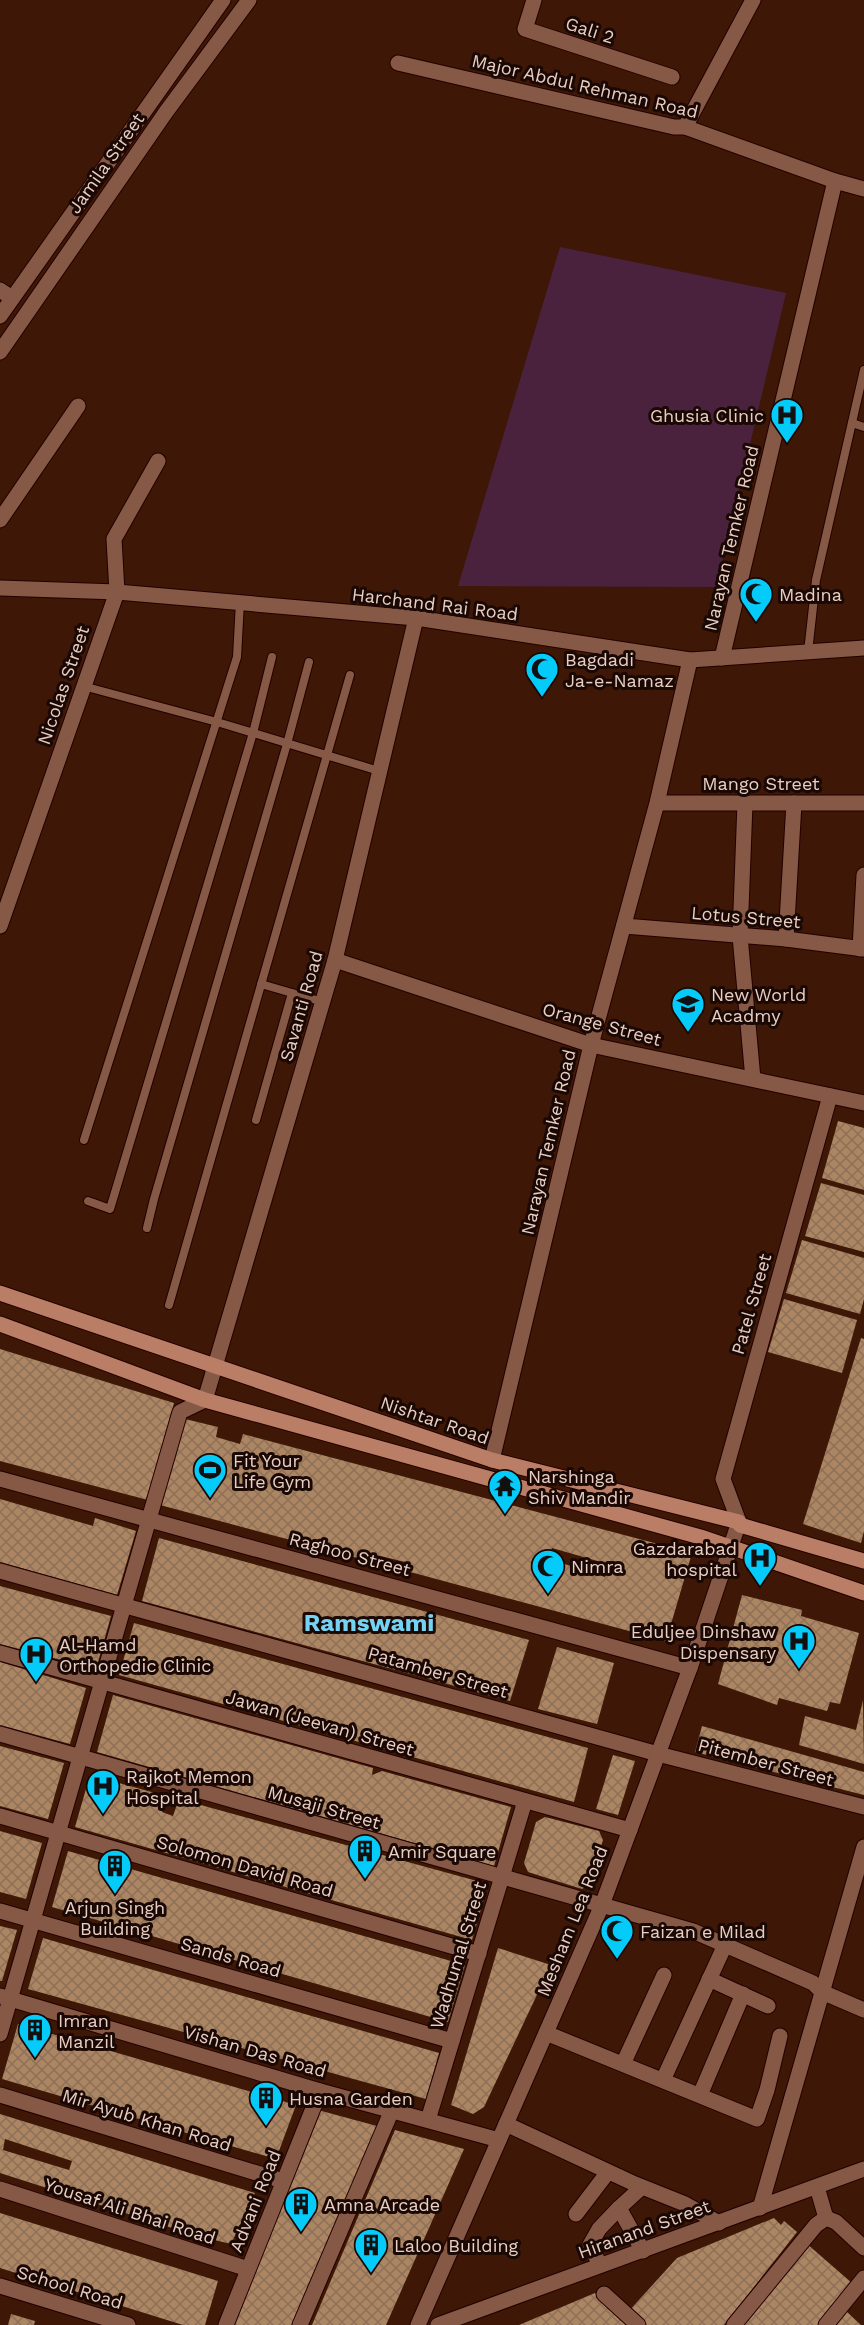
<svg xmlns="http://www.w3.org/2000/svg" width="864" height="2325" font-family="'Work Sans',sans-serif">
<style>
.grass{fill:#4b223d}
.building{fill:url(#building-cross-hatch);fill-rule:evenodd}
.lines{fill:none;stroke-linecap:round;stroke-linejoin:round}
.service-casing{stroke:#230100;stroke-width:10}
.minor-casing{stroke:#230100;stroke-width:17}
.tertiary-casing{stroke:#230100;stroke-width:17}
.secondary-casing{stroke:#230100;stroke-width:17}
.primary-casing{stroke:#230100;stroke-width:17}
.service{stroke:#865846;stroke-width:8}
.minor{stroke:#865846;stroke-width:15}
.tertiary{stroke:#865846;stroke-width:15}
.secondary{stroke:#865846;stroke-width:15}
.primary{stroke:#ba7d66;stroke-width:15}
.labels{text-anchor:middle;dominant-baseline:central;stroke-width:6;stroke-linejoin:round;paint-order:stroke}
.street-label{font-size:18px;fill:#e9cec4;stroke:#190803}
.poi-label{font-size:18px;fill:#e9cec4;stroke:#190803;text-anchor:start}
.district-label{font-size:24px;font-weight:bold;fill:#74d2f2;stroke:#190803}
</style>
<defs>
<pattern id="building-cross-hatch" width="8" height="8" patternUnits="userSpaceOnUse" patternTransform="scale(1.5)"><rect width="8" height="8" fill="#ac8563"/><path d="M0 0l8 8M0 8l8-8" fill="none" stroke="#8d7057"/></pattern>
</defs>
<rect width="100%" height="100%" fill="#3e1706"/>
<path class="grass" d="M560,247L786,293L716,587L458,586Z"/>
<g class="building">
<path d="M838,1121L864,1128V1190L822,1178Z"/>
<path d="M821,1183L864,1195V1252L805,1236Z"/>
<path d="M802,1240L864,1258V1299L860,1314L786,1293Z"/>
<path d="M784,1299L857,1320L842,1373L768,1352Z"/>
<path d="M861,1338L864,1339V1531L861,1543L803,1524Z"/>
<path d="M0,1349L174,1403L148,1500L0,1461Z"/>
<path d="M185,1419L218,1427L216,1437L240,1444L243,1434L692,1553L666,1641L403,1570L405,1562L372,1554L369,1561L160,1505ZM552,1548L608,1564L605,1577L549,1559Z"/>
<path d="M0,1499L93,1526L95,1518L136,1531L117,1595L0,1562Z"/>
<path d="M159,1538L529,1640L510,1701L142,1601Z"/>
<path d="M0,1586L111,1616L96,1669L0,1644Z"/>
<path d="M742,1595L802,1610L801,1616L859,1633L840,1704L830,1702L827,1711L779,1698L777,1705L718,1684Z"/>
<path d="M134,1623L588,1748L574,1802L119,1675Z"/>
<path d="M557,1647L614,1663L597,1724L538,1709Z"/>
<path d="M0,1662L86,1688L70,1744L0,1725Z"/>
<path d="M113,1695L373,1768L372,1775L382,1771L511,1807L494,1866L97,1752Z"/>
<path d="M863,1700L864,1764L799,1745L805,1716L856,1730Z"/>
<path d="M702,1726L864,1772V1795L695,1752Z"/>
<path d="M0,1746L64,1763L48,1819L0,1806Z"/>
<path d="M613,1755L635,1761L618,1815L596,1809Z"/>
<path d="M90,1775L166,1796L162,1812L173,1816L179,1799L488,1884L472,1940L75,1827Z"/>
<path d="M545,1817L599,1831L603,1840L589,1885L582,1889L528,1872L524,1863L536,1822Z"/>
<path d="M0,1831L42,1843L26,1899L0,1892Z"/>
<path d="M68,1851L465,1965L448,2022L52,1907Z"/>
<path d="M0,1926L17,1930L2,1981H0Z"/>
<path d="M43,1938L439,2053L426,2099L28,1989Z"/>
<path d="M498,1948L551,1965L484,2107L473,2114L451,2105Z"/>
<path d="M18,2024L296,2105L276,2159L2,2079Z"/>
<path d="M318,2110L377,2126L295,2325H232Z"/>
<path d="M0,2114L209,2179L255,2193L231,2244L194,2235L0,2173ZM5,2139L72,2161L69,2170L3,2150Z"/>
<path d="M395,2130L464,2149L386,2325H312Z"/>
<path d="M0,2213L218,2281L205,2325H183L0,2268Z"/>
<path d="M774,2218L781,2225L784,2221L797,2232L724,2325H642L628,2312L677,2258Z"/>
<path d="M806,2243L853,2284L820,2325H737Z"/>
<path d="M595,2293L631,2325H519Z"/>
<path d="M844,2309L861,2325H831Z"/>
<path d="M11,2314L35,2321L34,2325H8Z"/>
</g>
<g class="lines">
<g class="service-casing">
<g id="service">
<path d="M852,423L864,427"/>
<path d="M808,652L816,580L864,370"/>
<path d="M83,686L217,722L379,771"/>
<path d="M261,984L323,1002"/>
<path d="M256,1120L292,993"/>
<path d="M84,1140L237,657L240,602"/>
<path d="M88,1201L110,1209L253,733L272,657"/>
<path d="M147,1228L154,1199L287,744L309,662"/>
<path d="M169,1305L350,675"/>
</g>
</g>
<g class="minor-casing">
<g id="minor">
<path d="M534,0L525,29L672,77"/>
<path d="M398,63L674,127H685L835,181L864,189"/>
<path d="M685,127L753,0"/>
<path d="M0,520L78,406"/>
<path d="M722,658L835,181"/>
<path d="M657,803H864"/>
<path d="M745,803L740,936L753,1079"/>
<path d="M0,926L117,592L114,539L158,461"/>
<path d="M624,926L786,939L864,949"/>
<path d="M786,939L794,803"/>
<path d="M860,949L864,875"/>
<path d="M492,1460L591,1045L657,803L690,660"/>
<path d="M0,1479L690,1668"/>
<path d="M739,1522L723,1479L830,1096"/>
<path d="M0,1571L658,1754L864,1807"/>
<path d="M0,1653L630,1830"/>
<path d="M0,1734L693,1931L813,1983L822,1992L864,2010"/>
<path d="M0,1816L479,1954"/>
<path d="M0,1911L452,2041"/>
<path d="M709,1979L768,2006"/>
<path d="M0,1996L320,2091L499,2140"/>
<path d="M546,2033L757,2119L767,2090L780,2036"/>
<path d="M0,2034L180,1412L205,1400"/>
<path d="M623,2064L664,1975"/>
<path d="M663,2080L725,1945"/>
<path d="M0,2095L283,2181"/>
<path d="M700,2095L743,1994"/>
<path d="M428,2120L525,1801"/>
<path d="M506,2124L635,2184L685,2204L719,2223"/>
<path d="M642,2187L619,2208L643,2251"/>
<path d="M817,2187L826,2218"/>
<path d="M0,2189L248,2269"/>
<path d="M760,2208L864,1847"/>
<path d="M576,2214L608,2172"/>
<path d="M600,2265L590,2245L599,2229L619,2208"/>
<path d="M0,2286L128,2325"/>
<path d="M604,2294L638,2325"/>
<path d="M226,2325L320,2091"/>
<path d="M300,2325L392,2110"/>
<path d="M734,2325L816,2225L826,2218L836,2222L864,2248"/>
<path d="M826,2325L864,2278"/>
</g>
</g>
<g class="tertiary-casing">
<g id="tertiary">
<path d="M0,290L12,298"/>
<path d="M335,960L591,1045L864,1103"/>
<path d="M205,1400L335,960L416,618"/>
<path d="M418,2325L602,1905L690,1668L739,1522"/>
<path d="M438,2325L864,2169"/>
</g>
</g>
<g class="secondary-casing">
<g id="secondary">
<path d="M0,316L223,0"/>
<path d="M0,352L166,112L249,0"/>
<path d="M0,588L117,592L416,618L690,660L864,648"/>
</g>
</g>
<g class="primary-casing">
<g id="primary">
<path d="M0,1293L492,1460L739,1522L740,1525L864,1561"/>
<path d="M0,1324L205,1400L704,1538L864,1593"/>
</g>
</g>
<use href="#service" class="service"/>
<use href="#minor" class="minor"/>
<use href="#tertiary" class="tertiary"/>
<use href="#secondary" class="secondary"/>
<use href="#primary" class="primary"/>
</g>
<defs>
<g id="hospital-pin" transform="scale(1.725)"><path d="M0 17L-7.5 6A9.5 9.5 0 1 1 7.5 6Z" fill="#04cbf9" stroke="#190803"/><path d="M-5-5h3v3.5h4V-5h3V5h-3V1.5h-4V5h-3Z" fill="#111"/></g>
<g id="mosque-pin" transform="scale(1.725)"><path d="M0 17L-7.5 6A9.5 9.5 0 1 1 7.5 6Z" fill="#04cbf9" stroke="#190803"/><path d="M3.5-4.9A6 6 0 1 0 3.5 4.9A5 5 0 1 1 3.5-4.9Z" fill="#111"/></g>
<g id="school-pin" transform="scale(1.725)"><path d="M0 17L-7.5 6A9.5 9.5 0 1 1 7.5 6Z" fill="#04cbf9" stroke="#190803"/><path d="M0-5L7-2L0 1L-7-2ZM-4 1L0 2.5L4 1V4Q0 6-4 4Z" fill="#111"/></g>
<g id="stadium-pin" transform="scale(1.725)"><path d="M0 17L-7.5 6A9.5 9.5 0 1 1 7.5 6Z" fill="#04cbf9" stroke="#190803"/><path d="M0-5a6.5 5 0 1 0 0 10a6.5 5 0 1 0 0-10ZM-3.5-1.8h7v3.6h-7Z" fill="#111"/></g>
<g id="temple-pin" transform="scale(1.725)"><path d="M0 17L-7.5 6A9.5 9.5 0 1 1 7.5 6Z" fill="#04cbf9" stroke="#190803"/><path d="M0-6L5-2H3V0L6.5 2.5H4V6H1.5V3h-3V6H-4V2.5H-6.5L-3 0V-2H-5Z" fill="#111"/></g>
<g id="building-pin" transform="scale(1.725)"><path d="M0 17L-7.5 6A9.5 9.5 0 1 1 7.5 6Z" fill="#04cbf9" stroke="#190803"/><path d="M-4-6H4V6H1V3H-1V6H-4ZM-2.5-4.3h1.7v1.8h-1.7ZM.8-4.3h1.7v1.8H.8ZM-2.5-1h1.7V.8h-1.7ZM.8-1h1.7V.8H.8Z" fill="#111"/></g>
</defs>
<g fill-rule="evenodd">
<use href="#hospital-pin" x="787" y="415"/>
<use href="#mosque-pin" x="756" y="594"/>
<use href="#mosque-pin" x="542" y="669"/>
<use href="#school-pin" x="688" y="1004"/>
<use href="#stadium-pin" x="210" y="1470"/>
<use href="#temple-pin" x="505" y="1486"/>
<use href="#hospital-pin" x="760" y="1558"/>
<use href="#mosque-pin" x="548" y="1566"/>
<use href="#hospital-pin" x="799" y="1641"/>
<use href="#hospital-pin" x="36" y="1654"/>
<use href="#hospital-pin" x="103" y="1786"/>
<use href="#building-pin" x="365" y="1851"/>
<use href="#building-pin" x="115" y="1866"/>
<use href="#mosque-pin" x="617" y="1931"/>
<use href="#building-pin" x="35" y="2030"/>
<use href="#building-pin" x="266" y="2098"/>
<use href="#building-pin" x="301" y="2204"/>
<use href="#building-pin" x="371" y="2245"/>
</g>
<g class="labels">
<g class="street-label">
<text transform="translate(590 30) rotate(18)">Gali 2</text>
<text transform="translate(585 86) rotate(13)">Major Abdul Rehman Road</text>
<text transform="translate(106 163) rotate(-55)">Jamila Street</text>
<text transform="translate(731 538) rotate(-77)">Narayan Temker Road</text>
<text transform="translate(435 604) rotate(7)">Harchand Rai Road</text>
<text transform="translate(63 685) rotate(-71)">Nicolas Street</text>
<text x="761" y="783">Mango Street</text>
<text transform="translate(746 917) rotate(5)">Lotus Street</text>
<text transform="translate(301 1006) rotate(-74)">Savanti Road</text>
<text transform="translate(602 1024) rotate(15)">Orange Street</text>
<text transform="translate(548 1142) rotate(-77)">Narayan Temker Road</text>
<text transform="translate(751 1304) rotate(-74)">Patel Street</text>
<text transform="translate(435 1420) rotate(19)">Nishtar Road</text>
<text transform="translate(350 1554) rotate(15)">Raghoo Street</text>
<text transform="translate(438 1672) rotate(16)">Patamber Street</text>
<text transform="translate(320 1723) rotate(16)">Jawan (Jeevan) Street</text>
<text transform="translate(766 1762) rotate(15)">Pitember Street</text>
<text transform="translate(324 1807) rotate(16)">Musaji Street</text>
<text transform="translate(245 1866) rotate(16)">Solomon David Road</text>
<text transform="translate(572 1921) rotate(-68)">Mesham Lea Road</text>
<text transform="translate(458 1955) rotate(-73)">Wadhumal Street</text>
<text transform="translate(231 1957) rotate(16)">Sands Road</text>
<text transform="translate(255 2051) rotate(16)">Vishan Das Road</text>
<text transform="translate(147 2120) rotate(17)">Mir Ayub Khan Road</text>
<text transform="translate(255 2201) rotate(-68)">Advani Road</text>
<text transform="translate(130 2211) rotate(18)">Yousaf Ali Bhai Road</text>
<text transform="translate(644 2229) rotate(-20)">Hiranand Street</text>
<text transform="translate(70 2287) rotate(17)">School Road</text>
</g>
<g class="poi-label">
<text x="764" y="415" text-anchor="end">Ghusia Clinic</text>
<text x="779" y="594">Madina</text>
<text x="565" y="659">Bagdadi<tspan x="565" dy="21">Ja-e-Namaz</tspan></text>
<text x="711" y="994">New World<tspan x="711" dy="21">Acadmy</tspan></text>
<text x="233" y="1460">Fit Your<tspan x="233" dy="21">Life Gym</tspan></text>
<text x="528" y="1476">Narshinga<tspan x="528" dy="21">Shiv Mandir</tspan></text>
<text x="737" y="1548" text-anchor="end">Gazdarabad<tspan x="737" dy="21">hospital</tspan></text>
<text x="571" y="1566">Nimra</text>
<text x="776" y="1631" text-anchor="end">Eduljee Dinshaw<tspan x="776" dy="21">Dispensary</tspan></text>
<text x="59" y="1644">Al-Hamd<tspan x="59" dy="21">Orthopedic Clinic</tspan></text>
<text x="126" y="1776">Rajkot Memon<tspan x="126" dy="21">Hospital</tspan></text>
<text x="388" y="1851">Amir Square</text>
<text x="115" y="1907" text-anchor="middle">Arjun Singh<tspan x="115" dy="21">Building</tspan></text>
<text x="640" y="1931">Faizan e Milad</text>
<text x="58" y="2020">Imran<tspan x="58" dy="21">Manzil</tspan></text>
<text x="289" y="2098">Husna Garden</text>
<text x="324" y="2204">Amna Arcade</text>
<text x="394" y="2245">Laloo Building</text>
</g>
<g class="district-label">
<text x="369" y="1623">Ramswami</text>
</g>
</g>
</svg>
